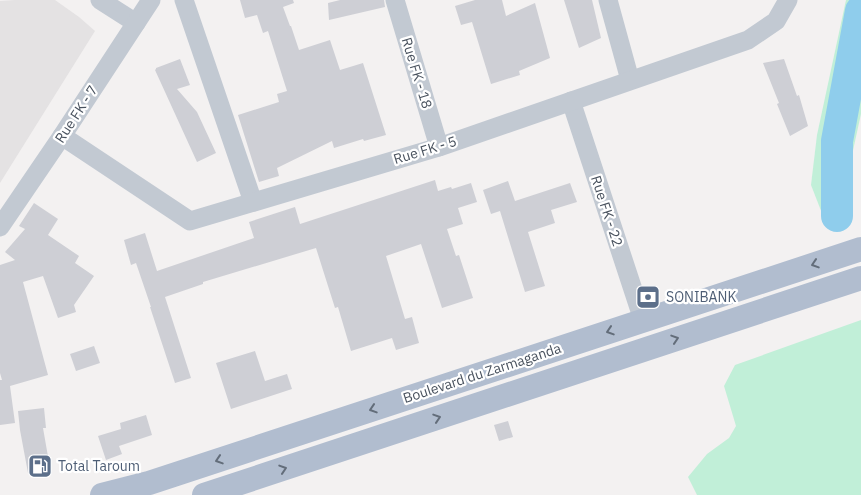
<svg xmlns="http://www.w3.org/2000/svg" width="861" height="495" font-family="'IBM Plex Sans',sans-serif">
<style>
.education{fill:#e4e2e3}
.green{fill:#c1efd8}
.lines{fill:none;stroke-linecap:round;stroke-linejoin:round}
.river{stroke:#8fcdec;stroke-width:32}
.building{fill:#cecfd5}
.minor{stroke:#c2c9d2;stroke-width:19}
.major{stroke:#b1bdcf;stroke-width:24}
.oneway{stroke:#636d7a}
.labels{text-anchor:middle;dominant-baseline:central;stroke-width:4.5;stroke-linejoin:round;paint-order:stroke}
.street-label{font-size:14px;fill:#49525e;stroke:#fff}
.service-label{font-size:14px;fill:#4e5e75;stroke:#fff;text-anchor:start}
</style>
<rect width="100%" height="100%" fill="#f3f1f1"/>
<path class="education" d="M15,0H55L79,17L95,31L0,183V1Z"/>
<g class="green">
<path d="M846,0H861V114L845,187L837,216L825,221L811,185L817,135Z"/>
<path d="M861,320V495H697L688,477L707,454L729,438L736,426L724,386L735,365Z"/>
</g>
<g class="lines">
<path class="river" d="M837,216V141L861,11"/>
</g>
<g class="building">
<path d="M240,0H293L294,3L283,7L290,26H291L299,50L330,40L340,70L363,63L386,135L364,141L363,139L334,148L332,141L277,168L279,176L259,182L238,115L279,102L277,94L287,91L268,31L263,33L257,15L245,18Z"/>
<path d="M340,0H384L385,7L329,20L328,3Z"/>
<path d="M475,0H502L506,16L535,3L550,58L519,71L520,75L491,84L472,22L461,25L455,6Z"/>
<path d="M564,0H592L601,38L579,48Z"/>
<path d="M180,59L190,85L177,89L197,112L216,153L197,162L155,70L156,69V68Z"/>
<path d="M784,59L797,96L799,95L808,126L790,136L777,104L779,103L763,63Z"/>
<path d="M435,180L438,191L451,187L452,189L471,183L477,202L458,208L463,224L447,229L456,256L459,255L473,298L442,308L421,244L386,256L405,319L412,317L419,343L396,350L392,338L351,351L338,307L335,308L316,248L203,282V284L165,297L191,378L175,383L150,307H151L136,263L131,265L124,240L145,233L157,271L254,238L249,222L295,207L300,224Z"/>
<path d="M508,181L515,201L570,183L577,202L551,210L555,223L528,232L545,286L525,292L500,211L491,214L483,190Z"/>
<path d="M34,203L58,219L48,235L79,256L75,263L94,276L74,305L76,312L58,318L43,276L23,282L48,375L10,386L15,423L0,425V380H2L0,373V265L15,260L5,252L25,229L19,226Z"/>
<path d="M94,346L100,363L76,371L70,354Z"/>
<path d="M255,351L265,381L287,374L292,389L231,409L216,363Z"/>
<path d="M44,408L46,428H43L50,468L28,473L20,430L18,411Z"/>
<path d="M146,415L152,435L119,446L122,454L106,460L98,436L121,429L120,423Z"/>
<path d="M508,421L513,437L499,441L494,425Z"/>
</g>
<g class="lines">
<g class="minor">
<path d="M100,0L136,23"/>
<path d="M184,0L253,202"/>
<path d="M395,0L439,147"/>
<path d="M608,0L630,80"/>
<path d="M571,101L643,320"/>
<path d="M62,136L190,221L439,147L748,40L776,21L788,0"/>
<path d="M0,227L62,136L151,0"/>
</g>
<g class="major">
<path d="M102,495L149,483L861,249"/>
<path d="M204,495L861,278"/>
</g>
</g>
<defs><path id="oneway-chevron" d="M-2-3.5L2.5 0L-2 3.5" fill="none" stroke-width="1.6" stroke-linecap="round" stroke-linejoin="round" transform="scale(1.25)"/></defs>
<g class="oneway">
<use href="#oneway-chevron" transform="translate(815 264) rotate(162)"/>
<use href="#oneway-chevron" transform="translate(610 331) rotate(162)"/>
<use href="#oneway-chevron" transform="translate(675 339) rotate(-18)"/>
<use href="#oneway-chevron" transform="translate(373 409) rotate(162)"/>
<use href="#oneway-chevron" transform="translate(437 418) rotate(-18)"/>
<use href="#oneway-chevron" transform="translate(219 460) rotate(162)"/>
<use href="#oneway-chevron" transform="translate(283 469) rotate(-18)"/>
</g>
<defs>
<g id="bank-square" transform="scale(1.25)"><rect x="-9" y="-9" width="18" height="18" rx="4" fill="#5c6f8a" stroke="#fff"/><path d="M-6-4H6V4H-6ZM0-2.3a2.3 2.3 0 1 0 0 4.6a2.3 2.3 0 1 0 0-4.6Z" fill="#fff"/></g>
<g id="fuel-square" transform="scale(1.25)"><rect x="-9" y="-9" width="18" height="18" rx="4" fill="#5c6f8a" stroke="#fff"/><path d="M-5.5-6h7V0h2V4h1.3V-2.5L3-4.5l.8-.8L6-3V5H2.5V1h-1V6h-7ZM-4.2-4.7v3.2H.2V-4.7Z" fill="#fff"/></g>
</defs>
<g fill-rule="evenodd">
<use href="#bank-square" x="648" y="297"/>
<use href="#fuel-square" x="40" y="466"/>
</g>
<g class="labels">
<g class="street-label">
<text transform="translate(417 73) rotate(73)">Rue FK - 18</text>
<text transform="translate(76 114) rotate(-57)">Rue FK - 7</text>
<text transform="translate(425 150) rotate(-17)">Rue FK - 5</text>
<text transform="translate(607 211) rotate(72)">Rue FK - 22</text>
<text transform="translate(482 373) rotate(-18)">Boulevard du Zarmaganda</text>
</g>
<g class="service-label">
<text x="666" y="297">SONIBANK</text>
<text x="58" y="466">Total Taroum</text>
</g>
</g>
</svg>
